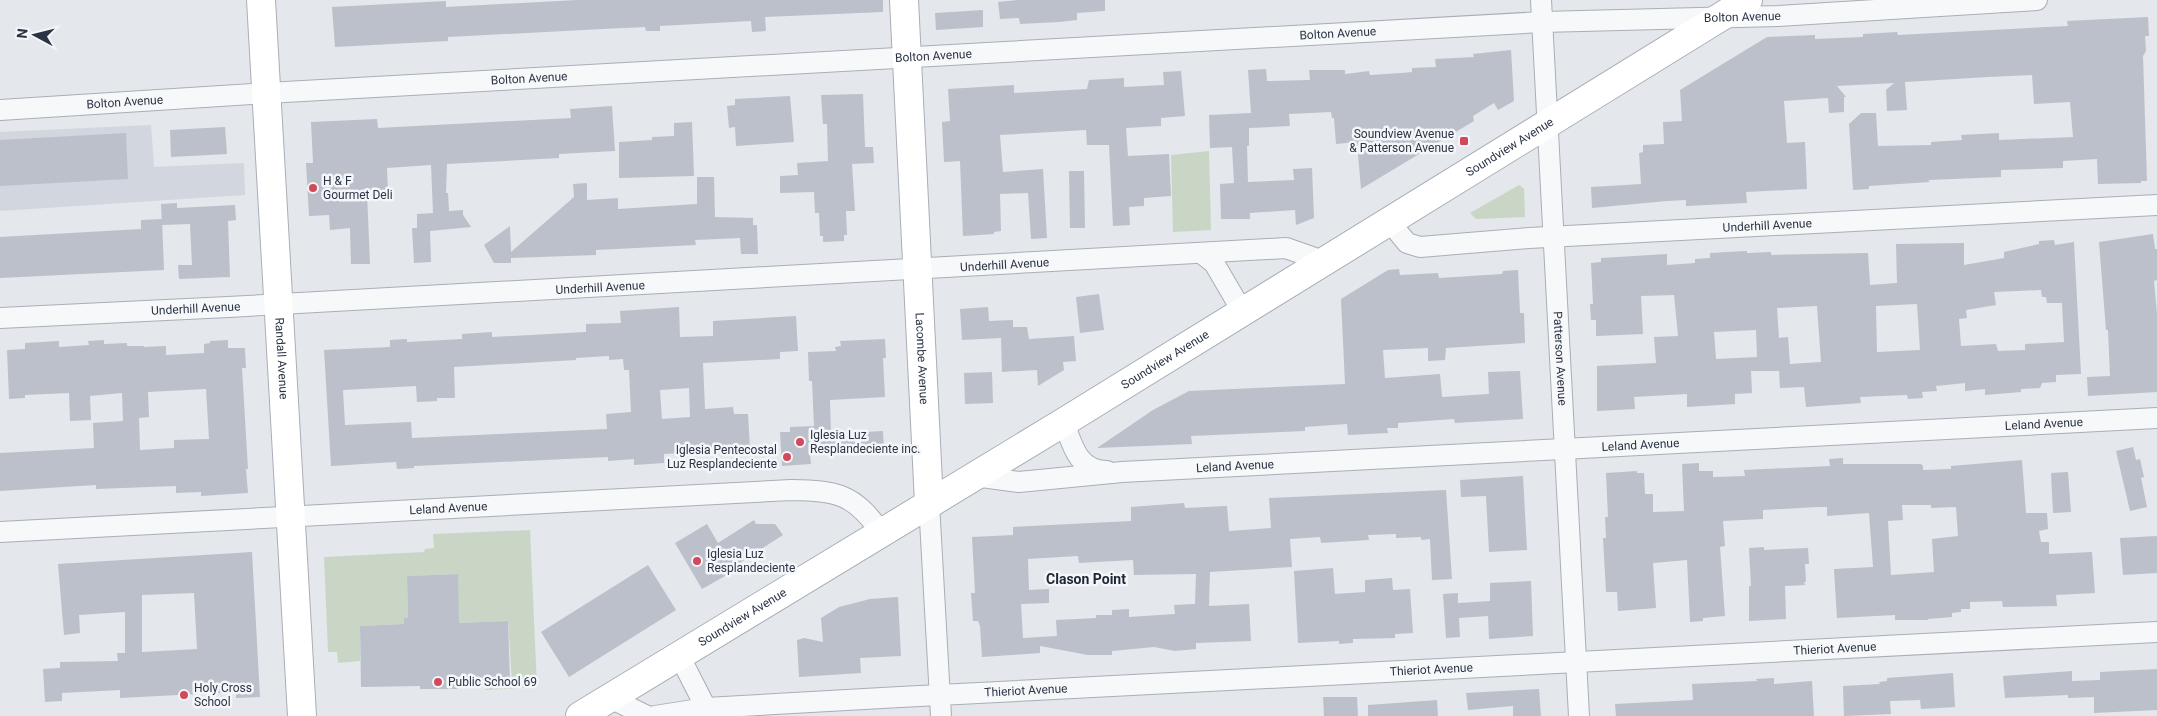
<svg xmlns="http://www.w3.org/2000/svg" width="2157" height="716" font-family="Roboto,sans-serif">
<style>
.built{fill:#d2d6de}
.green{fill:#c9d6c5}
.building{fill:#bbc0ca;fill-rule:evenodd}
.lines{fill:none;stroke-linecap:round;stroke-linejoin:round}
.street-casing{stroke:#a9aeb7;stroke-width:22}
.secondary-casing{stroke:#a9aeb7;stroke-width:30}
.street{stroke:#f7f8fa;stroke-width:20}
.secondary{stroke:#fff;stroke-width:28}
.poi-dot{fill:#d1495b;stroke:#f4f6f9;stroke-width:2}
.labels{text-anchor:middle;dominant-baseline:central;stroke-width:5;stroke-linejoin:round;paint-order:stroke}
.street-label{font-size:12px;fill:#2b3445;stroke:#f4f6f9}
.poi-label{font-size:12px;fill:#2b3445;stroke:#f4f6f9;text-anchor:start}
.neighbourhood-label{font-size:14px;font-weight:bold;fill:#1d2536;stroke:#f4f6f9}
</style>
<rect width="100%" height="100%" fill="#e4e7ec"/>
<path class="built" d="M151,125L154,167L244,163L245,195L0,211V132Z"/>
<g class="green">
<path d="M1209,151L1211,230L1173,232L1171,155Z"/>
<path d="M1519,185L1524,189L1525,217L1476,219L1470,213Z"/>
<path d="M530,530L537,687L486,690V682H512L508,621L459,623L457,574L407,576L408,618H404V624L360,626V661L338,663L337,652H328L324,557L424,552L425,549L434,548L433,534Z"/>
</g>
<g class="building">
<path d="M577,0H883V12L765,17L766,31L752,32L751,21L660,26V31H646L645,27L603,29L448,37V41L335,47L332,7L446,1V7Z"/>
<path d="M1019,0H1105V11L1077,13V20L1059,22L1020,24L1019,18L1000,19L998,2Z"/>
<path d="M983,10V27L936,30L935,13Z"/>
<path d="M2148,17L2149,36H2145L2146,51L2143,56L2147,181H2141V183L2098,184L2097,159L2063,161V168L2001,170V177L1928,180L1930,182L1869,186V189L1853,190L1849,124L1861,113H1876L1878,146L1931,145V142L1962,140L1961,135L1999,133V140L2073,137L2070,102L2034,104L2032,75L1988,77L1905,82L1907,110L1887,111L1886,90L1894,83L1837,86L1846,97H1844V112L1829,113L1828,98L1784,101L1787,143L1805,142L1807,189L1746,192L1747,203L1686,206V200L1667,201L1592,208L1591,187L1641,184L1639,153L1643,152V145L1664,144L1663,122L1682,121L1680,90L1767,37L1815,35V39L1863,37V34L1897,32L1898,35L2046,27L2068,26L2067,21Z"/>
<path d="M1511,50L1514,101L1498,110L1494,103L1473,116L1474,121L1361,189L1357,142L1336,144L1334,118H1332L1331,112L1289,114L1290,126L1249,128V146H1247L1248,182L1294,180L1293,169L1312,168L1314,218L1296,225L1295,210L1250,213V219H1221L1220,184L1234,183L1232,147L1210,148L1209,115L1251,113L1248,70L1266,69L1267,81L1310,80L1309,70H1345V74L1369,71L1370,75L1401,73L1412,72V68L1436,67L1435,59L1474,57L1473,54Z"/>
<path d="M1181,71L1185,116L1161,118V126L1126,128L1128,156L1169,154L1171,196L1144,198V206L1129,207L1130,225L1113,226L1109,145H1087L1086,130L1000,135L1003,172L1043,169L1047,238L1031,239L1028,193L1000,194L1001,231L994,232V234L963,236L960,161L944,162L942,122L950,121L948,89L1014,85V93L1087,89L1089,80L1124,78V87L1164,85L1163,72Z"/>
<path d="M863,94L865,147H873L874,163L852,164L855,211H846L847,235H844V241L823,242V236H820L819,213H815L814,192L780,193V176L798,175L797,163L828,161L827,124H823L821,95Z"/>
<path d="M790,96L794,142L736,146L735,127L729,128L727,106L735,105V99Z"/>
<path d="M612,106L615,151L559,154V158L447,164L446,193H448L449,211L463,210V215L471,227L430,231L431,262L414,263L412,228H417V214L433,213L431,165L387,168L388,192L367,193L370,264H351L350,228L330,230L329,215L309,216L306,163H313L311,122L377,119L378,128L492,122L571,118L570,109Z"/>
<path d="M692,122L694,176L619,178V142L652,140V137L674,136V123Z"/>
<path d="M225,127L227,154L171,157L170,130Z"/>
<path d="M126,133L128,179L0,186V140Z"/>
<path d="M1069,171H1084L1085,228H1070Z"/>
<path d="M697,177H714L715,217L753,218V225H757L758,254H741L740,238L695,240L696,245L596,250V255L511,258V263H494L484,245L510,226L511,252L574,197L573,184L587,183V200L618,198V209L697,204Z"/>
<path d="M177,203V208L235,205L236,220L228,221L230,277L179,279L178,265H192L190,224L162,225L161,204Z"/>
<path d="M162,219L164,270L0,278V237L141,229V220Z"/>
<path d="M2153,234L2155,249H2157V280L2154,281L2157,314V392L2088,396L2087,377L2110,376L2108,330H2106L2099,242Z"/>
<path d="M2054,240L2055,245L2074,242L2081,374L2056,375V382L2042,383L2040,388L2021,389V392L1985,395V389L1965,391V383L1936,386L1937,391L1922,392L1923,398L1908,399L1907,395L1860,397L1861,403L1806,407L1804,387L1780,388L1779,371H1751L1752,393L1735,394V404L1687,407V394L1634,397L1635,409L1597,411V366L1656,363L1654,337L1678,336L1674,295L1641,296L1643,334L1596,336V320H1591L1590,304H1593L1591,263L1601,262V258L1667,254V265L1695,263V259L1710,258V253L1727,252L1747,251V253L1771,252V255L1868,253L1870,285L1897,283L1896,244L1964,243V265L2004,258V252L2039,244V241ZM2041,290L2042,297H2046L2047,303H2062L2064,342L2025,344V350L1998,351L1996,344L1961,346L1959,319L1967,318L1966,310L1996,305L1994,292ZM1917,304L1920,350L1877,352L1876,306ZM1817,306L1821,362L1790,364L1788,337L1779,338L1777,308ZM1756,330L1757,357L1716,359L1714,332Z"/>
<path d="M1399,269L1400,275L1438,273L1439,278L1502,274L1503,271L1518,270L1520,313H1524L1525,343L1446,348L1445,360L1428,361V348L1383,350L1385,378L1440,374L1442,397L1489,394L1488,372L1520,371L1523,419L1455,423L1454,419L1398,423V428H1387L1388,433L1348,435L1347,424L1305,427V431L1191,436L1192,444L1097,448L1153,410L1189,391L1345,384L1341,299L1388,270Z"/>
<path d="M1099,294L1104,330L1080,333L1076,297Z"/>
<path d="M679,307L680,337L713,336V321L796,316L798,351L780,352V359L703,363L705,409L733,407L734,414H748L750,449L664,454V463L634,465V459L608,461V457L414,466V468L397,469L396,462L331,466L324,350L390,347V340L407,339V342L462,339V334L492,332V337L586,332V324L621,323L620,311ZM609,356V360L623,359L624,370H629L631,412L606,414L607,429L412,438L411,422L345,425L343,390L416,386L417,402L437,401V398H455L454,367L576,360V358ZM689,388L690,417L662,419L660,390Z"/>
<path d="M988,307L989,321L1013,320V327H1027L1029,339L1074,336L1076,361L1063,362L1064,370L1038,386L1037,370L1002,372L1001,338L962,340L960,309Z"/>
<path d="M885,339L886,358H883L885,397L830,400L831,434L883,431L884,451L810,455L811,464L782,466L780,432H790V427L814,426L812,381H809L808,352L836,351L835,347L841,346L840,341Z"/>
<path d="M104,340V344L127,343V346H144V347L166,346V355L204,353V344L210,343V341L228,340V348H245L246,368H242L248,469H246L248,493L201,496V492L176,493V486L96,489V485L0,491V453L94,448L93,423L123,421L122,393L90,396L91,420L70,421L69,393L25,395V398L9,399L7,350L25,349V343L59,341V347L89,345L88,341ZM206,389L209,439L174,440V448L140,450L139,418L149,417L148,392Z"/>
<path d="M992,372L993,403L965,404L964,373Z"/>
<path d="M2133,447L2136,460L2140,459L2144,477L2141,478L2147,507L2130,511L2116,451Z"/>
<path d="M1843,458V464H1921L1923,466V470L1951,469V466L2022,460L2026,513H2047L2048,529L2039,531L2041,542H2049V554L2092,552L2095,593L2056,595L2057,606L2003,607L2002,601L1970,602V609H1961V612L1952,613V617L1928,619V620H1895V615L1837,618L1834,569L1873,567L1869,513L1827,516V507H1818L1763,510V519L1723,521L1725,546L1720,547L1725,616L1703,618V621L1690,622L1687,560L1653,563L1656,608L1618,611L1617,592H1606L1603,538H1606L1605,517H1608L1606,473L1637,471V473H1644L1645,494H1653V512L1684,511L1682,464L1699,463V471H1713V477L1745,476L1744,470L1830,466L1829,459ZM1902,505H1931V508L1956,507L1958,536L1932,539L1934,572L1891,575L1888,521L1903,520Z"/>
<path d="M2068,472L2071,512L2053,513L2051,473Z"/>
<path d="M1523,476L1527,550L1489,552L1486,496L1461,497L1460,480Z"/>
<path d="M1446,490L1452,579L1432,580L1430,539L1421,540V537L1396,538V534L1368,535L1369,540L1321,543L1320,537L1290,539L1292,567L1210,572L1209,606L1249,604L1251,641L1196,643V649L1175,651L1154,647L1112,651V655H1088L1040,646V653L982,657L980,626L978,621H973L971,593H975L972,537L1013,535V527L1131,521V507L1184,503L1185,508L1227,506L1229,531L1271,528L1269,498ZM1078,556L1079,563L1133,560L1134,575L1196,574L1195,604L1174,605L1175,614L1129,617V609L1112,610V615H1096V618L1056,620L1057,636L1023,638L1021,604L1049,603V589L1029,590L1028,559Z"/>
<path d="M754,520L756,524H775L783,535L732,568L734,571L702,589L675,543L707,524L718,543Z"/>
<path d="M2157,536V573L2123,575L2120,538Z"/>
<path d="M1764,547V550L1808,548L1809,564H1805L1806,582H1804L1805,585L1785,586L1786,619L1749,621V586H1751L1749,548Z"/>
<path d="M252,552L260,697L236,698V692L120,698V690L62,693V701L45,702L43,669L60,668V662L118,661L117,653H125V612L79,615L80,633L64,635L58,564ZM194,593L197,649L142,652V595Z"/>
<path d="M648,565L676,610L569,677L541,632Z"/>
<path d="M1333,568L1335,594L1365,592V580L1392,578L1393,590L1410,589L1413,633L1395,634V638L1353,639V643L1339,644V641L1298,643L1294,571Z"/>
<path d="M458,574L459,623L508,621L510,682L458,683V689H420V686L361,687L360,626L404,624V618H408L407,576Z"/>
<path d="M1531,581L1533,636L1489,639L1488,616L1459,618L1460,637L1446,638L1443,594L1458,593V603L1490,601V583Z"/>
<path d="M898,597L901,656L860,658L861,673L799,677L797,640L804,638L823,642L821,618L839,607L870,599Z"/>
<path d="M2157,669V710L2094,713V697L2068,698V695L2005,698L2003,676L2072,671V681L2100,680V672Z"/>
<path d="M1953,673L1955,707L1921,709L1920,700L1890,701L1891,714L1844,716L1843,686L1880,684L1879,682L1887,681V678Z"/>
<path d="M1774,678V684L1812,681L1814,716H1616L1615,704L1693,700L1692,684L1757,681L1756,679Z"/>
<path d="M1539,689L1541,716H1513V706L1468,710L1466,693Z"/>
<path d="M1323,697H1357L1358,716H1324Z"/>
<path d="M1437,700L1438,716H1368V705Z"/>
</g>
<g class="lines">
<g class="street-casing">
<g id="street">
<path id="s1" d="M1541,0L1579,716"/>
<path id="s2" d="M0,110L267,93L1542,22L1778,16L2037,0"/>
<path id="s3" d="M1389,221L1407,243L1420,247L1529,238L2157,205"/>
<path d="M1201,253L1214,263L1242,311"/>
<path id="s4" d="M0,318C429,298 858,274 1286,248L1323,261"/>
<path d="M1064,422C1072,445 1078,471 1107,471"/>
<path id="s5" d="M974,476L1019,482L1122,472L2157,418"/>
<path d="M929,503L941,716"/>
<path id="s6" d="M0,532L791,490C837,491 853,493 881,532"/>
<path d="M679,655L706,708"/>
<path d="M610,698L647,716"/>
<path id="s7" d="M655,716L706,708L900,697L2157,632"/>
</g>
</g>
<g class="secondary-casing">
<g id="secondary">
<path id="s8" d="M261,0L302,716"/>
<path id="s9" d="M904,0L929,503"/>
<path id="s10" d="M580,716L1064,422L1748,0"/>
</g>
</g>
<use href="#street" class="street"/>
<use href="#secondary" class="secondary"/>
</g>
<g class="poi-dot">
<rect x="1459" y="136" width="10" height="10" rx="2.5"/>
<circle cx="313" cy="188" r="5"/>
<circle cx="800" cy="442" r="5"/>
<circle cx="787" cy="457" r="5"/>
<circle cx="697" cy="561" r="5"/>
<circle cx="438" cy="682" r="5"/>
<circle cx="184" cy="695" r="5"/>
</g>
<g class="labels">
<g class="street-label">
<text stroke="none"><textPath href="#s2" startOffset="1745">Bolton Avenue</textPath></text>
<text stroke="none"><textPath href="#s2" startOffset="1340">Bolton Avenue</textPath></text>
<text stroke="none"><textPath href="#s2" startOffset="935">Bolton Avenue</textPath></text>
<text stroke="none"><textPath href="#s2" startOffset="530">Bolton Avenue</textPath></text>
<text stroke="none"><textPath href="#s2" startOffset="125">Bolton Avenue</textPath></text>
<text stroke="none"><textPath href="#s10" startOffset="1090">Soundview Avenue</textPath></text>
<text stroke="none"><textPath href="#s3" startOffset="390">Underhill Avenue</textPath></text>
<text stroke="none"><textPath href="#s4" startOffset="1006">Underhill Avenue</textPath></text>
<text stroke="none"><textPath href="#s4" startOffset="601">Underhill Avenue</textPath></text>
<text stroke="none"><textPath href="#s4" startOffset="196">Underhill Avenue</textPath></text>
<text stroke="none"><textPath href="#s8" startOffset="359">Randall Avenue</textPath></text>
<text stroke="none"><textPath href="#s9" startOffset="359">Lacombe Avenue</textPath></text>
<text stroke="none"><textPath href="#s1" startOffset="359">Patterson Avenue</textPath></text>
<text stroke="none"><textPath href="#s10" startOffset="685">Soundview Avenue</textPath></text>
<text stroke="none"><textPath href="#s5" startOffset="1072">Leland Avenue</textPath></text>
<text stroke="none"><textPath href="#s5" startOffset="668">Leland Avenue</textPath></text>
<text stroke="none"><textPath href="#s5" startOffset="262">Leland Avenue</textPath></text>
<text stroke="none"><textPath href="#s6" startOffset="449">Leland Avenue</textPath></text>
<text stroke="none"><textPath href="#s10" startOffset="190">Soundview Avenue</textPath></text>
<text stroke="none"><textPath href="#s7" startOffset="1182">Thieriot Avenue</textPath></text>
<text stroke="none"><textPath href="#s7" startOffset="778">Thieriot Avenue</textPath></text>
<text stroke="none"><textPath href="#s7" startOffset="372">Thieriot Avenue</textPath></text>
</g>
<g class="poi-label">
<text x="1454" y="134" text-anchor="end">Soundview Avenue<tspan x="1454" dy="14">&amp; Patterson Avenue</tspan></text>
<text x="323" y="181">H &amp; F<tspan x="323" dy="14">Gourmet Deli</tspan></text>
<text x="810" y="435">Iglesia Luz<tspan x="810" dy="14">Resplandeciente inc.</tspan></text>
<text x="777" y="450" text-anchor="end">Iglesia Pentecostal<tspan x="777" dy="14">Luz Resplandeciente</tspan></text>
<text x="707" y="554">Iglesia Luz<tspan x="707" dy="14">Resplandeciente</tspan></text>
<text x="448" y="682">Public School 69</text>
<text x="194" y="688">Holy Cross<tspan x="194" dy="14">School</tspan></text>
</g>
<g class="neighbourhood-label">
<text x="1086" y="579">Clason Point</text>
</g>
</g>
<g transform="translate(35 35) rotate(277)" stroke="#f4f6f9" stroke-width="4" paint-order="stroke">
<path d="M0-4L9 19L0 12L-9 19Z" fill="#2b3445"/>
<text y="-8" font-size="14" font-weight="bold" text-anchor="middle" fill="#2b3445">N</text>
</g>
</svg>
